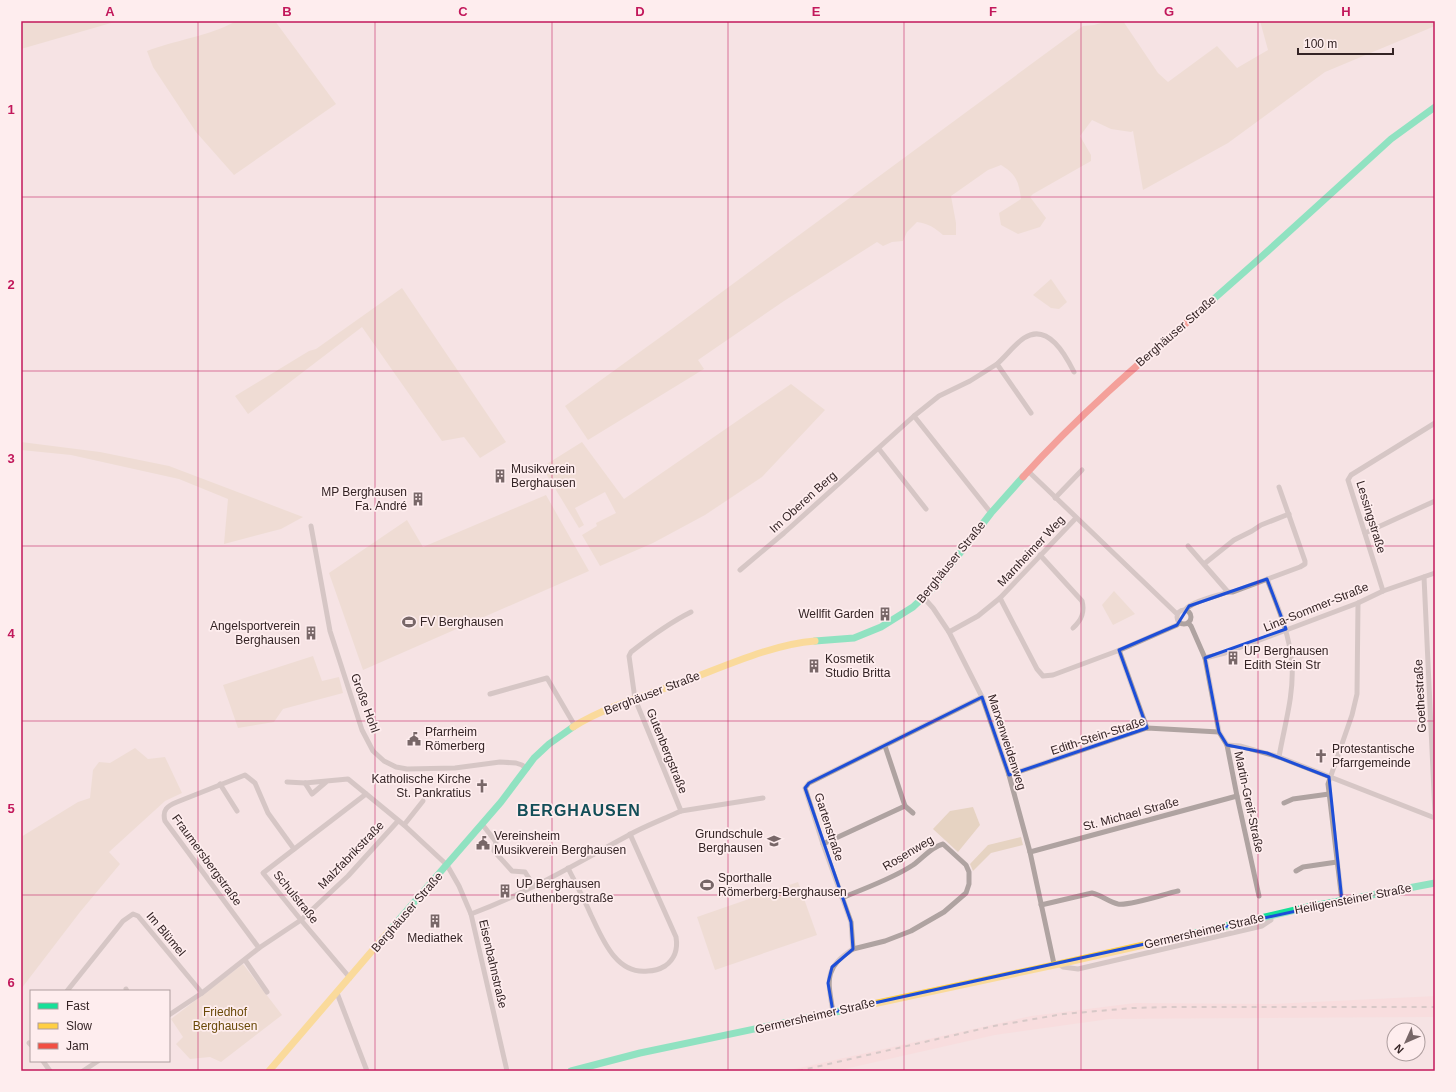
<svg xmlns="http://www.w3.org/2000/svg" width="1456" height="1092" font-family="Helvetica,sans-serif">
<style>
.built{fill:#fad6d8}
.green{fill:#e6d3c2}
.lines{fill:none;stroke-linecap:round;stroke-linejoin:round}
.street{stroke:#afa3a1;stroke-width:5}
.fast{stroke:#16e098;stroke-width:7}
.slow{stroke:#ffcf43;stroke-width:7}
.jam{stroke:#f24e42;stroke-width:7}
.rail{stroke:#b2a6a4;stroke-width:2;stroke-dasharray:5 5;stroke-linecap:butt}
.marked{fill:none;stroke:#1d4ed8;stroke-width:3;stroke-linejoin:round}
.grid{fill:none;stroke:#c2185b;stroke-width:1;stroke-opacity:0.55}
.labels{text-anchor:middle;dominant-baseline:central;stroke-width:3.5;stroke-linejoin:round;paint-order:stroke}
.street-label{font-size:12px;fill:#342425;stroke:#feedee}
.poi-label{font-size:12px;fill:#342425;stroke:#feedee;text-anchor:start}
.park-label{font-size:12px;fill:#6a4a08;stroke:#feedee}
.district-label{font-size:16px;font-weight:bold;letter-spacing:1px;fill:#134e58;stroke:#feedee}
.neatline{fill:none;stroke:#c2185b;stroke-width:1.5}
.grid-label{font-size:13px;text-anchor:middle;font-weight:bold;fill:#c2185b}
</style>
<rect width="100%" height="100%" fill="#f5e3e4"/>
<path class="built" d="M1435,996V1017L1110,1019L995,1035L836,1071H785L1031,1016L1135,1003L1272,1004Z"/>
<g class="green">
<path d="M21,21H118L21,49Z"/>
<path d="M236,21H275L336,104L234,175L196,132L153,67L147,51C175,40 210,36 236,21Z"/>
<path d="M1108,21H1123L1158,73L1168,82L1217,46L1237,68L1268,50L1260,21H1435V26L1325,72L1228,143L1143,190L1133,131L1131,132L1111,129L1092,120L1080,136L1091,155V161L1033,194L1030,197L1046,218L1040,227L1018,234L1001,225L999,213L1021,199C1019,182 1016,174 1001,165L988,170L951,196L956,223V235H943C934,227 929,224 917,222L907,232L903,241L892,242L883,246L877,242L784,301L698,360L704,369L588,440L565,406L673,328L1083,26L1094,25Z"/>
<path d="M1051,279L1067,302L1059,309L1051,308L1033,295Z"/>
<path d="M402,288L506,442L480,458L464,437L442,441L362,327L248,414L235,396L309,351L316,349Z"/>
<path d="M791,384L825,410L762,477L705,515L653,543L600,566L582,535L597,526L596,523L616,513L605,492L575,508L584,525L579,528L542,467L582,442L624,499Z"/>
<path d="M21,442L100,452L169,466L303,517L281,529L224,544L228,499L179,479L71,455L21,450Z"/>
<path d="M546,495L589,571L363,670L329,573L407,520L423,547Z"/>
<path d="M1114,591L1135,614L1113,625L1102,605Z"/>
<path d="M313,656L322,681L339,677L343,693L283,709L274,722L238,728L223,685Z"/>
<path d="M135,748L148,759L165,757L182,793L165,801L109,852L120,864L80,912L21,989V837L78,802L90,798L93,770L99,762L110,763Z"/>
<path d="M973,807L980,825L958,852L933,829L950,811Z"/>
<path d="M1021,837L1023,845L991,853L973,871L970,864L988,845Z"/>
<path d="M798,882L817,935L715,970L697,917Z"/>
<path d="M243,964L282,1015L221,1062L210,1057L190,1059L176,1044L183,1037L171,1019Z"/>
</g>
<g class="lines">
<g class="street">
<path d="M1031,413L997,364C1006,356 1014,345 1024,338C1048,322 1066,356 1074,372"/>
<path d="M914,416L939,396L970,381L997,364"/>
<path d="M879,449L926,509"/>
<path d="M1028,471L1177,614"/>
<path d="M1055,498L1082,470"/>
<path d="M1076,518L1000,598L1037,669L1043,676L1053,675L1120,650L1177,625L1179,623"/>
<path d="M311,526L330,631L362,730L373,751L384,761L396,767L407,769L455,768L500,762L516,763L522,765L527,769"/>
<path d="M1365,533L1435,501"/>
<path d="M1188,546L1228,592"/>
<path d="M1040,555L1082,601C1085,612 1082,620 1073,628"/>
<path d="M1204,564L1234,540L1252,531L1261,525L1289,514"/>
<path d="M740,570L784,533L914,416L991,513"/>
<path d="M1424,577L1435,814"/>
<path d="M1267,579C1278,607 1290,635 1292,665C1294,696 1284,727 1279,757"/>
<path d="M1383,591L1348,480L1351,475L1435,423"/>
<path d="M924,598L933,608L949,632L982,697L1009,775L1030,852L1054,964"/>
<circle cx="1184" cy="617" r="7"/>
<path d="M1185,610C1192,601 1217,596 1228,592H1233L1300,567L1305,564V561L1279,487"/>
<path d="M1188,623L1191,626L1205,658L1219,732L1227,745L1237,796L1259,896"/>
<path d="M949,632L978,616L1000,598"/>
<path d="M1119,650L1147,728"/>
<path d="M1205,658L1225,653L1358,603L1383,591L1435,573"/>
<path d="M490,694L547,678L575,726"/>
<path d="M1227,745L1240,746L1279,757L1435,818"/>
<path d="M1009,775L1147,728L1219,732"/>
<path d="M287,782L305,783L348,779L404,825L447,865L459,886L471,914L507,1071"/>
<path d="M305,783L312,794L326,782"/>
<path d="M220,784L237,811"/>
<path d="M1284,803L1293,799L1329,794"/>
<path d="M905,806L913,813"/>
<path d="M681,811L763,798"/>
<path d="M482,824L496,842L494,851L512,871L525,872L534,886"/>
<path d="M404,825L423,801"/>
<path d="M823,844L905,806L885,746"/>
<path d="M1030,852L1237,796"/>
<path d="M568,868C576,884 584,899 591,915C602,938 616,975 648,971C654,971 660,969 665,966C675,959 678,949 676,937L630,834"/>
<path d="M1296,871L1303,867L1337,862"/>
<path d="M842,898C865,888 892,879 913,865C923,858 931,847 943,844L966,865L969,872V884L966,893L944,912L911,931L885,941L853,949"/>
<path d="M1342,901L1328,784L1352,715L1357,694L1358,603"/>
<path d="M1041,905L1092,893C1101,895 1109,902 1118,904C1131,906 1164,894 1178,891"/>
<path d="M471,914C526,894 577,863 629,835C645,826 664,819 681,811L635,699L629,656L631,652C650,637 669,623 691,612"/>
<path d="M259,948L165,821C162,810 167,806 177,802L245,775L255,783L268,813L294,849"/>
<path d="M245,960L267,992"/>
<path d="M1059,964L1063,967L1078,969L1262,926L1271,920L1270,916"/>
<path d="M350,978L301,920L263,873L366,794"/>
<path d="M126,989L127,991"/>
<path d="M67,991L123,921L133,914L138,916L202,993"/>
<path d="M337,993L367,1071"/>
<path d="M833,1012C828,981 823,968 853,949L851,922L823,844L805,788L809,783L982,697"/>
<path d="M169,1015L202,993L259,948L301,920L348,876L398,821"/>
<path d="M29,1043L31,1045"/>
<path d="M43,1061L50,1071"/>
<path d="M83,1071L98,1061"/>
</g>
<g class="fast">
<path d="M1199,312L1259,259L1391,139L1435,107"/>
<path d="M815,641L854,638L881,627L913,607L932,589L991,513L1023,477"/>
<path d="M390,930L501,802L534,758L549,744L573,727"/>
<path d="M1179,937L1308,907L1435,883"/>
<path d="M571,1071L640,1053L845,1010"/>
</g>
<g class="slow">
<path d="M573,727C605,707 644,696 680,683C721,668 772,644 815,641"/>
<path d="M845,1010L1059,964L1179,937"/>
<path d="M269,1071L390,930"/>
</g>
<path class="jam" d="M1023,477C1077,417 1138,364 1199,312"/>
<path class="rail" d="M798,1071L994,1026L1063,1014L1133,1008L1166,1007H1435"/>
</g>
<path d="M0 0H1456V1092H0ZM1267,579L1286,629L1205,658L1219,732L1227,745L1267,753L1329,777L1342,901L833,1012L828,983L832,967L853,949L851,922L805,788L809,783L982,697L1009,775L1147,728L1119,650L1177,625L1189,606Z" fill="#f5e3e4" fill-opacity=".55" fill-rule="evenodd"/>
<path class="marked" d="M1267,579L1286,629L1205,658L1219,732L1227,745L1267,753L1329,777L1342,901L833,1012L828,983L832,967L853,949L851,922L805,788L809,783L982,697L1009,775L1147,728L1119,650L1177,625L1189,606Z"/>
<path class="grid" d="M198,21V1071M375,21V1071M552,21V1071M728,21V1071M904,21V1071M1081,21V1071M1258,21V1071M21,197H1435M21,371H1435M21,546H1435M21,721H1435M21,895H1435"/>
<defs>
<g id="building-bare" transform="scale(1.08)"><path d="M-4-6H4V6H1V3H-1V6H-4ZM-2.5-4.3h1.7v1.8h-1.7ZM.8-4.3h1.7v1.8H.8ZM-2.5-1h1.7V.8h-1.7ZM.8-1h1.7V.8H.8Z" fill="#786768" stroke="#feedee" stroke-width="2.5" paint-order="stroke"/></g>
<g id="stadium-bare" transform="scale(1.08)"><path d="M0-5a6.5 5 0 1 0 0 10a6.5 5 0 1 0 0-10ZM-3.5-1.8h7v3.6h-7Z" fill="#786768" stroke="#feedee" stroke-width="2.5" paint-order="stroke"/></g>
<g id="civic-bare" transform="scale(1.08)"><path d="M-.6-6.5H3V-4.5H.6V-3L4-1V1h2V6H-6V1h2V-1L-.6-3ZM-1.2 2.5V6h2.4V2.5Z" fill="#786768" stroke="#feedee" stroke-width="2.5" paint-order="stroke"/></g>
<g id="church-bare" transform="scale(1.08)"><path d="M-1.2-6h2.4v3.5h3.3v2.4h-3.3V6h-2.4V-.1h-3.3v-2.4h3.3Z" fill="#786768" stroke="#feedee" stroke-width="2.5" paint-order="stroke"/></g>
<g id="school-bare" transform="scale(1.08)"><path d="M0-5L7-2L0 1L-7-2ZM-4 1L0 2.5L4 1V4Q0 6-4 4Z" fill="#786768" stroke="#feedee" stroke-width="2.5" paint-order="stroke"/></g>
</defs>
<g fill-rule="evenodd">
<use href="#building-bare" x="500" y="476"/>
<use href="#building-bare" x="418" y="499"/>
<use href="#building-bare" x="885" y="614"/>
<use href="#stadium-bare" x="409" y="622"/>
<use href="#building-bare" x="311" y="633"/>
<use href="#building-bare" x="1233" y="658"/>
<use href="#building-bare" x="814" y="666"/>
<use href="#civic-bare" x="414" y="739"/>
<use href="#church-bare" x="1321" y="756"/>
<use href="#church-bare" x="482" y="786"/>
<use href="#school-bare" x="774" y="841"/>
<use href="#civic-bare" x="483" y="843"/>
<use href="#stadium-bare" x="707" y="885"/>
<use href="#building-bare" x="505" y="891"/>
<use href="#building-bare" x="435" y="921"/>
</g>
<g class="labels">
<g class="street-label">
<text transform="translate(1176 331) rotate(-41)">Berghäuser Straße</text>
<text transform="translate(803 502) rotate(-42)">Im Oberen Berg</text>
<text transform="translate(1371 517) rotate(73)">Lessingstraße</text>
<text transform="translate(1031 551) rotate(-47)">Marnheimer Weg</text>
<text transform="translate(951 562) rotate(-51)">Berghäuser Straße</text>
<text transform="translate(1316 607) rotate(-22)">Lina-Sommer-Straße</text>
<text transform="translate(652 693) rotate(-21)">Berghäuser Straße</text>
<text transform="translate(1420 696) rotate(-93)">Goethestraße</text>
<text transform="translate(365 703) rotate(70)">Große Hohl</text>
<text transform="translate(1098 736) rotate(-18)">Edith-Stein-Straße</text>
<text transform="translate(1007 742) rotate(72)">Marxenweidenweg</text>
<text transform="translate(667 751) rotate(68)">Gutenbergstraße</text>
<text transform="translate(1249 802) rotate(78)">Martin-Greif-Straße</text>
<text transform="translate(1131 814) rotate(-15)">St. Michael Straße</text>
<text transform="translate(829 827) rotate(72)">Gartenstraße</text>
<text transform="translate(908 853) rotate(-31)">Rosenweg</text>
<text transform="translate(351 855) rotate(-46)">Malzfabrikstraße</text>
<text transform="translate(207 860) rotate(54)">Fraumersbergstraße</text>
<text transform="translate(296 897) rotate(51)">Schulstraße</text>
<text transform="translate(1353 899) rotate(-11)">Heiligensteiner Straße</text>
<text transform="translate(407 912) rotate(-49)">Berghäuser Straße</text>
<text transform="translate(1204 931) rotate(-13)">Germersheimer Straße</text>
<text transform="translate(166 934) rotate(50)">Im Blümel</text>
<text transform="translate(493 964) rotate(77)">Eisenbahnstraße</text>
<text transform="translate(815 1016) rotate(-13)">Germersheimer Straße</text>
</g>
<g class="poi-label">
<text x="511" y="469">Musikverein<tspan x="511" dy="14">Berghausen</tspan></text>
<text x="407" y="492" text-anchor="end">MP Berghausen<tspan x="407" dy="14">Fa. André</tspan></text>
<text x="874" y="614" text-anchor="end">Wellfit Garden</text>
<text x="420" y="622">FV Berghausen</text>
<text x="300" y="626" text-anchor="end">Angelsportverein<tspan x="300" dy="14">Berghausen</tspan></text>
<text x="1244" y="651">UP Berghausen<tspan x="1244" dy="14">Edith Stein Str</tspan></text>
<text x="825" y="659">Kosmetik<tspan x="825" dy="14">Studio Britta</tspan></text>
<text x="425" y="732">Pfarrheim<tspan x="425" dy="14">Römerberg</tspan></text>
<text x="1332" y="749">Protestantische<tspan x="1332" dy="14">Pfarrgemeinde</tspan></text>
<text x="471" y="779" text-anchor="end">Katholische Kirche<tspan x="471" dy="14">St. Pankratius</tspan></text>
<text x="763" y="834" text-anchor="end">Grundschule<tspan x="763" dy="14">Berghausen</tspan></text>
<text x="494" y="836">Vereinsheim<tspan x="494" dy="14">Musikverein Berghausen</tspan></text>
<text x="718" y="878">Sporthalle<tspan x="718" dy="14">Römerberg-Berghausen</tspan></text>
<text x="516" y="884">UP Berghausen<tspan x="516" dy="14">Guthenbergstraße</tspan></text>
<text x="435" y="938" text-anchor="middle">Mediathek</text>
</g>
<g class="park-label">
<text x="225" y="1012">Friedhof<tspan x="225" dy="14">Berghausen</tspan></text>
</g>
<g class="district-label">
<text x="579" y="810">BERGHAUSEN</text>
</g>
</g>
<rect width="1456" height="1092" fill="none" stroke="#feedee" stroke-width="44"/>
<rect x="30" y="990" width="140" height="72" fill="#feedee" stroke="#ad9d9e"/>
<rect x="38" y="1003" width="20" height="6" fill="#16e098" stroke="#ad9d9e"/>
<text x="66" y="1010" font-size="12" fill="#342425">Fast</text>
<rect x="38" y="1023" width="20" height="6" fill="#ffcf43" stroke="#ad9d9e"/>
<text x="66" y="1030" font-size="12" fill="#342425">Slow</text>
<rect x="38" y="1043" width="20" height="6" fill="#f24e42" stroke="#ad9d9e"/>
<text x="66" y="1050" font-size="12" fill="#342425">Jam</text>
<g transform="translate(1406 1042) rotate(225)"><circle r="19" fill="#feedee" stroke="#ad9d9e"/>
<path d="M0-3L7 15L0 10L-7 15Z" fill="#786768"/>
<text y="-6" font-size="11" font-weight="bold" text-anchor="middle" fill="#342425">N</text>
</g>
<path d="M1298 48v6h95v-6" fill="none" stroke="#342425" stroke-width="2"/>
<text x="1304" y="48" font-size="12" fill="#342425" stroke="#feedee" stroke-width="3" paint-order="stroke">100 m</text>
<rect x="22" y="22" width="1412" height="1048" class="neatline"/>
<g class="grid-label">
<text x="110" y="16">A</text>
<text x="287" y="16">B</text>
<text x="463" y="16">C</text>
<text x="640" y="16">D</text>
<text x="816" y="16">E</text>
<text x="993" y="16">F</text>
<text x="1169" y="16">G</text>
<text x="1346" y="16">H</text>
<text x="11" y="114">1</text>
<text x="11" y="289">2</text>
<text x="11" y="463">3</text>
<text x="11" y="638">4</text>
<text x="11" y="813">5</text>
<text x="11" y="987">6</text>
</g>
</svg>
